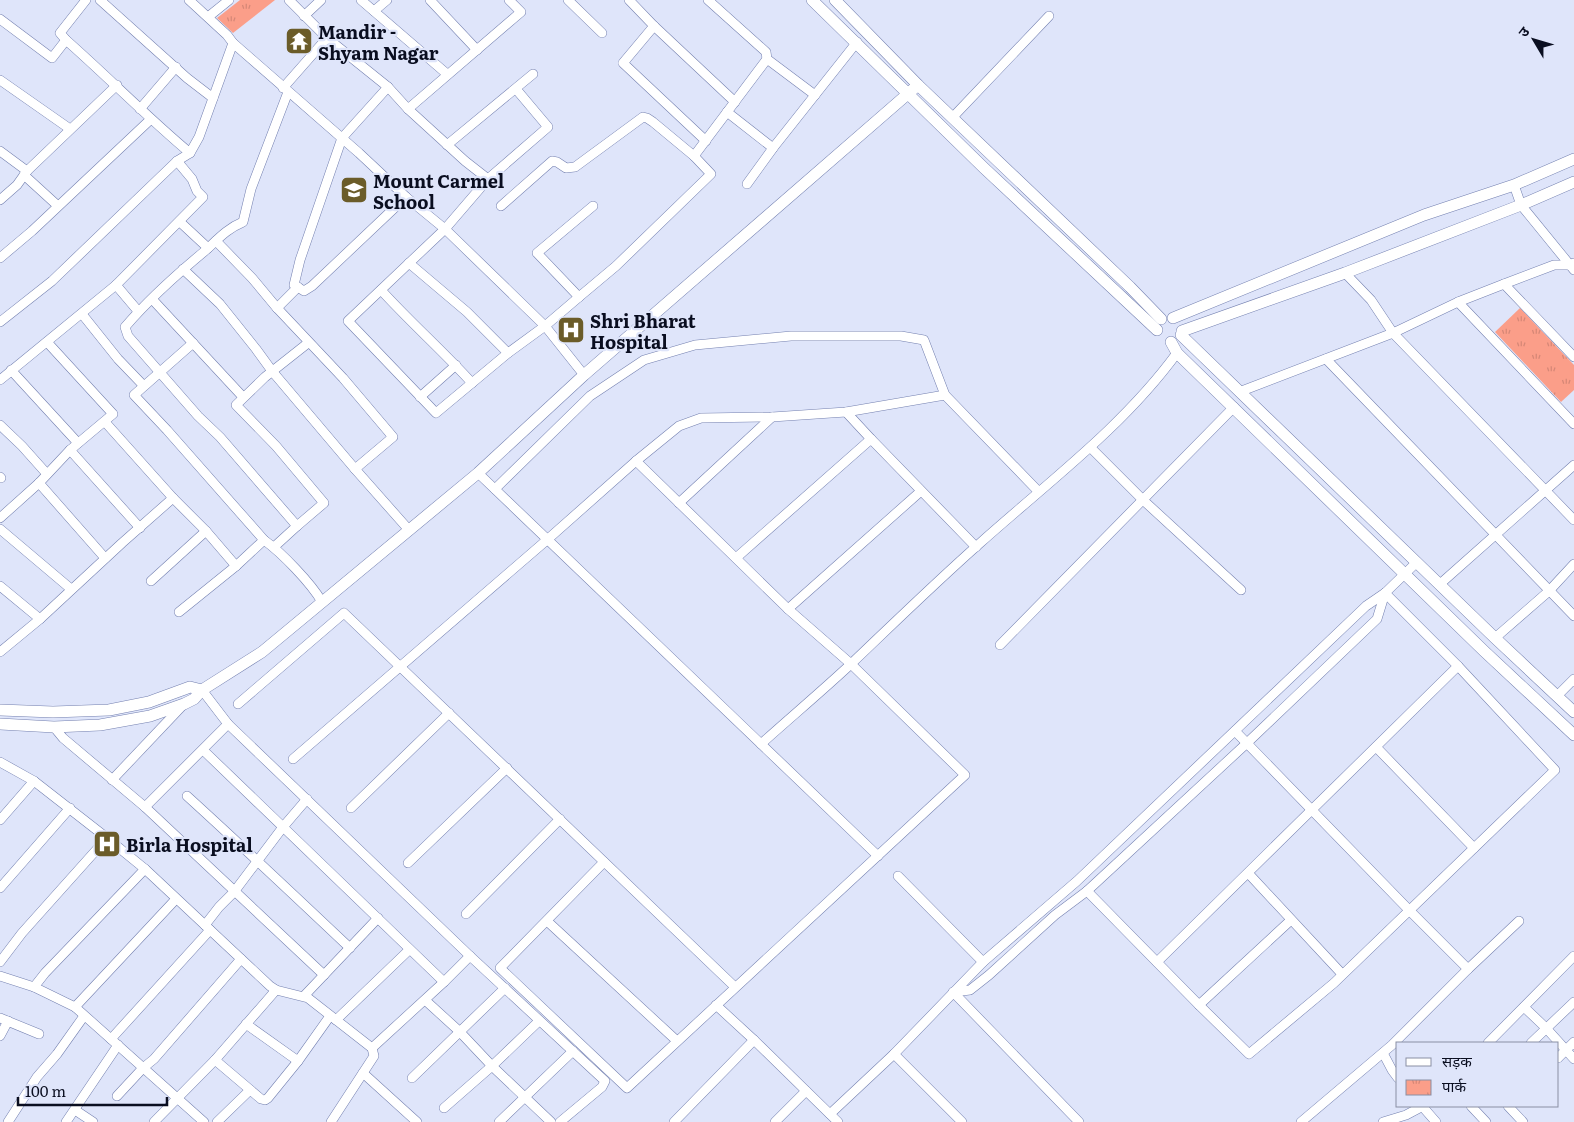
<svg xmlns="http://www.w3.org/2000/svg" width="1574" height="1122" font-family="Literata,'Noto Sans Devanagari',serif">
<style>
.park{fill:url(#park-tufts)}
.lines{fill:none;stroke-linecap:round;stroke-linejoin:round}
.minor-casing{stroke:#7480b0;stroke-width:10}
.tertiary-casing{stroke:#7480b0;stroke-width:12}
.minor{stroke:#fff;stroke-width:9}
.tertiary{stroke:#fff;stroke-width:11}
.labels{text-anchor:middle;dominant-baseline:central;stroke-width:4.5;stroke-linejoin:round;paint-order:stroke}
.poi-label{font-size:18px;font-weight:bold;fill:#0a0e20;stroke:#dfe5fa;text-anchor:start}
</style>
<defs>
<pattern id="park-tufts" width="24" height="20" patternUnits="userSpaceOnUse" patternTransform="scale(1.25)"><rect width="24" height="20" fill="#fb9e89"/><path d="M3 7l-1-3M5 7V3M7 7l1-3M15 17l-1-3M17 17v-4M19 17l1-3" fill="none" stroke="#d68776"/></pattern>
</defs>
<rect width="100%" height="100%" fill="#dfe5fa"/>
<g class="park">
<path d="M240,0H275L233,33L217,18Z"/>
<path d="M1520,308L1574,365V390L1561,402L1495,332Z"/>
</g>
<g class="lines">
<g class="minor-casing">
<g id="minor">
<path d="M100,0L187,78L213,98"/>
<path d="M189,0L227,35L233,43L359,153L406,197L445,229L545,326L584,375"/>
<path d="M289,0L327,38L388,87L408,109L465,161L488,179"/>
<path d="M361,0L447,74"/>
<path d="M430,0L477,50"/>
<path d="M568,0L602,33"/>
<path d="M629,0L654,26L735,102"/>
<path d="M708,0L766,52L767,59L815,95"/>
<path d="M374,11L387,0"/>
<path d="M304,16L321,0"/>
<path d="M208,17L229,0"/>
<path d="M0,19L52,58L66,40C108,77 147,117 190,153L199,137L233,43"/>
<path d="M654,26L623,63L706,141"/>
<path d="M66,40L60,33L86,0"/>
<path d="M0,80L70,129"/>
<path d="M388,87L342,138L300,260L294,285L304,291L312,286L406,197"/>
<path d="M283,88L327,38"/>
<path d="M516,89L548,127L488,179L445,229L348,321L436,413L508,353L545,326L579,297"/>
<path d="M140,109L176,67"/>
<path d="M408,109L521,12L509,0"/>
<path d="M727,112L773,148"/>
<path d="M952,118L1049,16"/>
<path d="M447,145L533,74"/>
<path d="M0,151L27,171"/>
<path d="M24,175L58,206"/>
<path d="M747,184L773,148L857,42"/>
<path d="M1514,185L1521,205L1574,270"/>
<path d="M0,200L17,185L27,171L117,85"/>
<path d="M501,206L552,161L557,162L566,168L575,167L643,117L647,118L653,122L694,156"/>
<path d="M593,206L537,253L579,297L616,266L711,174L694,156L767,59"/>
<path d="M180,222L208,248"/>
<path d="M216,241L252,278L277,308L343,378L393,437L355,469"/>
<path d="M0,258L32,231L151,119"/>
<path d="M409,263L467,312L508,353"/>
<path d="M183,269L220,304L256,349L272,371L355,469L409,530"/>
<path d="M1345,273L1371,300L1393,333L1574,520"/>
<path d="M1504,284L1574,357"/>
<path d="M116,285L138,311"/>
<path d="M381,290C410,322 443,351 472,383"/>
<path d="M152,299L243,397"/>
<path d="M1458,302L1574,424"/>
<path d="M277,308L298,287"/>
<path d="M82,314L118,359L143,385"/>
<path d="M0,322L52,281L177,161L190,153"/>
<path d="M193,343L134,395L167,430L264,540C282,553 311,583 322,602"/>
<path d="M1326,359L1574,616"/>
<path d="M11,370L78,443"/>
<path d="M0,380L116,285L203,197L197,191L192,179L177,161"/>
<path d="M1239,392L1393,333L1458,302L1504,284L1554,265H1569L1574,263"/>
<path d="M420,397L456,365"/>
<path d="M846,412L871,439L976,547"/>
<path d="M105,422L173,498L206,531L236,566"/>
<path d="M0,425L22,446L47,474"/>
<path d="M1091,448L1143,500L1241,590"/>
<path d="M70,450L140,528"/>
<path d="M478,473L878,856"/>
<path d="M0,477L1,478"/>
<path d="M39,483L105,558"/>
<path d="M495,489L590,396L644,360L695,345L791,336H901L924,340L945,395L1038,491"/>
<path d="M679,503L772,417"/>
<path d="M0,518L39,483L70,450L113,414L47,342"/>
<path d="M297,526L324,503L276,446L236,405L265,377L308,343"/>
<path d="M0,529L71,589"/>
<path d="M274,547L297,526L220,437L198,416L128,336L125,327C149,299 177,274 206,250C218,239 228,228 243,222L251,189L288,92"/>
<path d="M736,558L871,439"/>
<path d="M151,581L206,531"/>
<path d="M1440,584L1574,465"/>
<path d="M0,586L40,619"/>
<path d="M788,609L921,491"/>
<path d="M179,612L236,566L264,540"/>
<path d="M1495,638L1549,591L1574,564"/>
<path d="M1000,645L1234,407"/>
<path d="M0,652L40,619L122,543L173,498"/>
<path d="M202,690L228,724L470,956L605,1081L602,1087L560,1122"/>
<path d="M1557,696L1574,679"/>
<path d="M238,704L344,613L735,987"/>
<path d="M54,727L63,738L145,807L324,975"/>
<path d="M1235,731L1409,910L1468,969"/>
<path d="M761,744C791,717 822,691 852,663C894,623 935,583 979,544C1047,483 1123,427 1177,353"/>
<path d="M1376,747L1474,848"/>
<path d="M203,750L444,982"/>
<path d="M293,759L548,539L636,461L679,426L701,418L772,417L846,412L945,395"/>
<path d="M0,762L34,781L107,838L145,869L270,986L276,990L308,998L372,1048"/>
<path d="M112,780L184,704"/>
<path d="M187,796C242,846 296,897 350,948"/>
<path d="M145,807L228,724"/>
<path d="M351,808L449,713"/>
<path d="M0,820L34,781"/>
<path d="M604,862L500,968L627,1088L965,775L851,664L788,609L636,461"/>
<path d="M408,863L507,768"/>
<path d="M1248,873L1342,974"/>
<path d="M898,876L983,962"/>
<path d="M0,888L70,808"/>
<path d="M1087,891L1199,1005L1249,1054L1334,983L1555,770L1458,666L1385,593"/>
<path d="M466,914L560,819"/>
<path d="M547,921L677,1041"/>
<path d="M205,925L219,907L234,892L283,827L307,799"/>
<path d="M0,962L22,933L107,838"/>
<path d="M1157,962L1458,666"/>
<path d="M0,976L34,987L75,1007L204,1122"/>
<path d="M34,987L45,973L145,869"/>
<path d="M953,992L1079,1122"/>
<path d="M954,992L970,990L989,975L1055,915L1087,891L1247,743L1377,619L1385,593"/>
<path d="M304,996L378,918"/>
<path d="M425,1000L459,1031L492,1066L551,1122"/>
<path d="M716,1005L754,1040L838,1122"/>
<path d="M1199,1005L1291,920"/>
<path d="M75,1007L176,899"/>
<path d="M1524,1007L1546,1028L1574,1059"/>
<path d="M0,1018L39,1034"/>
<path d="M336,1020L409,950"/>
<path d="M246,1024L298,1061"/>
<path d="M0,1036L8,1021"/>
<path d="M111,1039L210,930"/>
<path d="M1488,1043L1574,956"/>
<path d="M1531,1043L1574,1002"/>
<path d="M1383,1053L1392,1070L1398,1078"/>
<path d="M894,1054L962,1122"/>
<path d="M1558,1058L1574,1042"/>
<path d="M215,1060L261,1099L265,1100L268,1098L298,1061L330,1016"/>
<path d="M363,1073L417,1122"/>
<path d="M412,1078L505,988"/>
<path d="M117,1096L143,1068L154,1059L241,959"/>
<path d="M1422,1106L1436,1122"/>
<path d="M1471,1106L1486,1122"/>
<path d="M1508,1106L1523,1122"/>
<path d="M444,1108L492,1066L539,1021"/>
<path d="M75,1110L93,1122"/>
<path d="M830,1114L894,1054L983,962L1077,881L1366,606L1385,593L1417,562"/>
<path d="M8,1122L37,1077L57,1054L84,1016"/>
<path d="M66,1122L118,1045"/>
<path d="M154,1122L215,1060L276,990"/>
<path d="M217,1122L250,1090"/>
<path d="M331,1122L374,1056L372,1048L444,982L470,956"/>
<path d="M499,1122L573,1051"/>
<path d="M674,1122L754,1040"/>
<path d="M775,1122L806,1091"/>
<path d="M1301,1122L1392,1045L1468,969L1519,921"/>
<path d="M1383,1122L1406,1115L1423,1106"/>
</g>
</g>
<g class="tertiary-casing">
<g id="tertiary">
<path d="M812,0L984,168L1157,330"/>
<path d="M835,0L918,85L1130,287L1161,319"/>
<path d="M1173,318L1424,215L1514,185L1574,159"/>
<path d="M1182,331L1345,273L1521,205L1574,182"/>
<path d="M1181,335L1495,638L1574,712"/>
<path d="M1171,342L1177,353L1484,651L1574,735"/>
<path d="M0,710L53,712L109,710L149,702L190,687L202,690"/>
<path d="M0,724L54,727L100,725L150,716L184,704L194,699L202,690L262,652L478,473L584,375L918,85"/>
</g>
</g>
<use href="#minor" class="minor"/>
<use href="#tertiary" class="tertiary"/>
</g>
<defs>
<g id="temple-square" transform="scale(1.4375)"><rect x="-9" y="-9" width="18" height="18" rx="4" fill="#6b5c29" stroke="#dfe5fa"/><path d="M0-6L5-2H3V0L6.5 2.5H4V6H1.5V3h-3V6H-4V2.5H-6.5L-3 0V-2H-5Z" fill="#fff"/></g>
<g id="school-square" transform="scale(1.4375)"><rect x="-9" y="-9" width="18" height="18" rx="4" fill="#6b5c29" stroke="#dfe5fa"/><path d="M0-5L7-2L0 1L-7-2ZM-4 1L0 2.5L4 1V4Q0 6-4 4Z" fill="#fff"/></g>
<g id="hospital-square" transform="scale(1.4375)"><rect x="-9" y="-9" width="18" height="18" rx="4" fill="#6b5c29" stroke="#dfe5fa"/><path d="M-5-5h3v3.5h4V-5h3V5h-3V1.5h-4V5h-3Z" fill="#fff"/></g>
</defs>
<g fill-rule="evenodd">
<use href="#temple-square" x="299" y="41"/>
<use href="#school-square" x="354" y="190"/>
<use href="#hospital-square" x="571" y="330"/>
<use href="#hospital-square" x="107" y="844"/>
</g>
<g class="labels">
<g class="poi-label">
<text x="318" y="31">Mandir -<tspan x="318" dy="21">Shyam Nagar</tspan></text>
<text x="373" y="180">Mount Carmel<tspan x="373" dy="21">School</tspan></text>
<text x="590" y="320">Shri Bharat<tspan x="590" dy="21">Hospital</tspan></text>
<text x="126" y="844">Birla Hospital</text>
</g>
</g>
<rect x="1396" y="1042" width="162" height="65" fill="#dfe5fa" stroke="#8a8fa3"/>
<rect x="1406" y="1058" width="25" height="8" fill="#ffffff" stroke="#8a8fa3"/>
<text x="1442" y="1067" font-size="15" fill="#0a0e20">सड़क</text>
<rect x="1406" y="1080" width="25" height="15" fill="url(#park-tufts)" stroke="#8a8fa3"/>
<text x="1442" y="1092" font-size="15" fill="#0a0e20">पार्क</text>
<g transform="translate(1534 40) rotate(308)" stroke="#dfe5fa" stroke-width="4" paint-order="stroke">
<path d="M0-4L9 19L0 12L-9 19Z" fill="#0a0e20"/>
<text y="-8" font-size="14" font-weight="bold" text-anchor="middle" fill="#0a0e20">उ</text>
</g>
<path d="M18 1097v8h149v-8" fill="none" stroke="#0a0e20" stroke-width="2.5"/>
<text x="25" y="1097" font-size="15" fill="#0a0e20" stroke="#dfe5fa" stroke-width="4" paint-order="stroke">100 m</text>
</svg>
